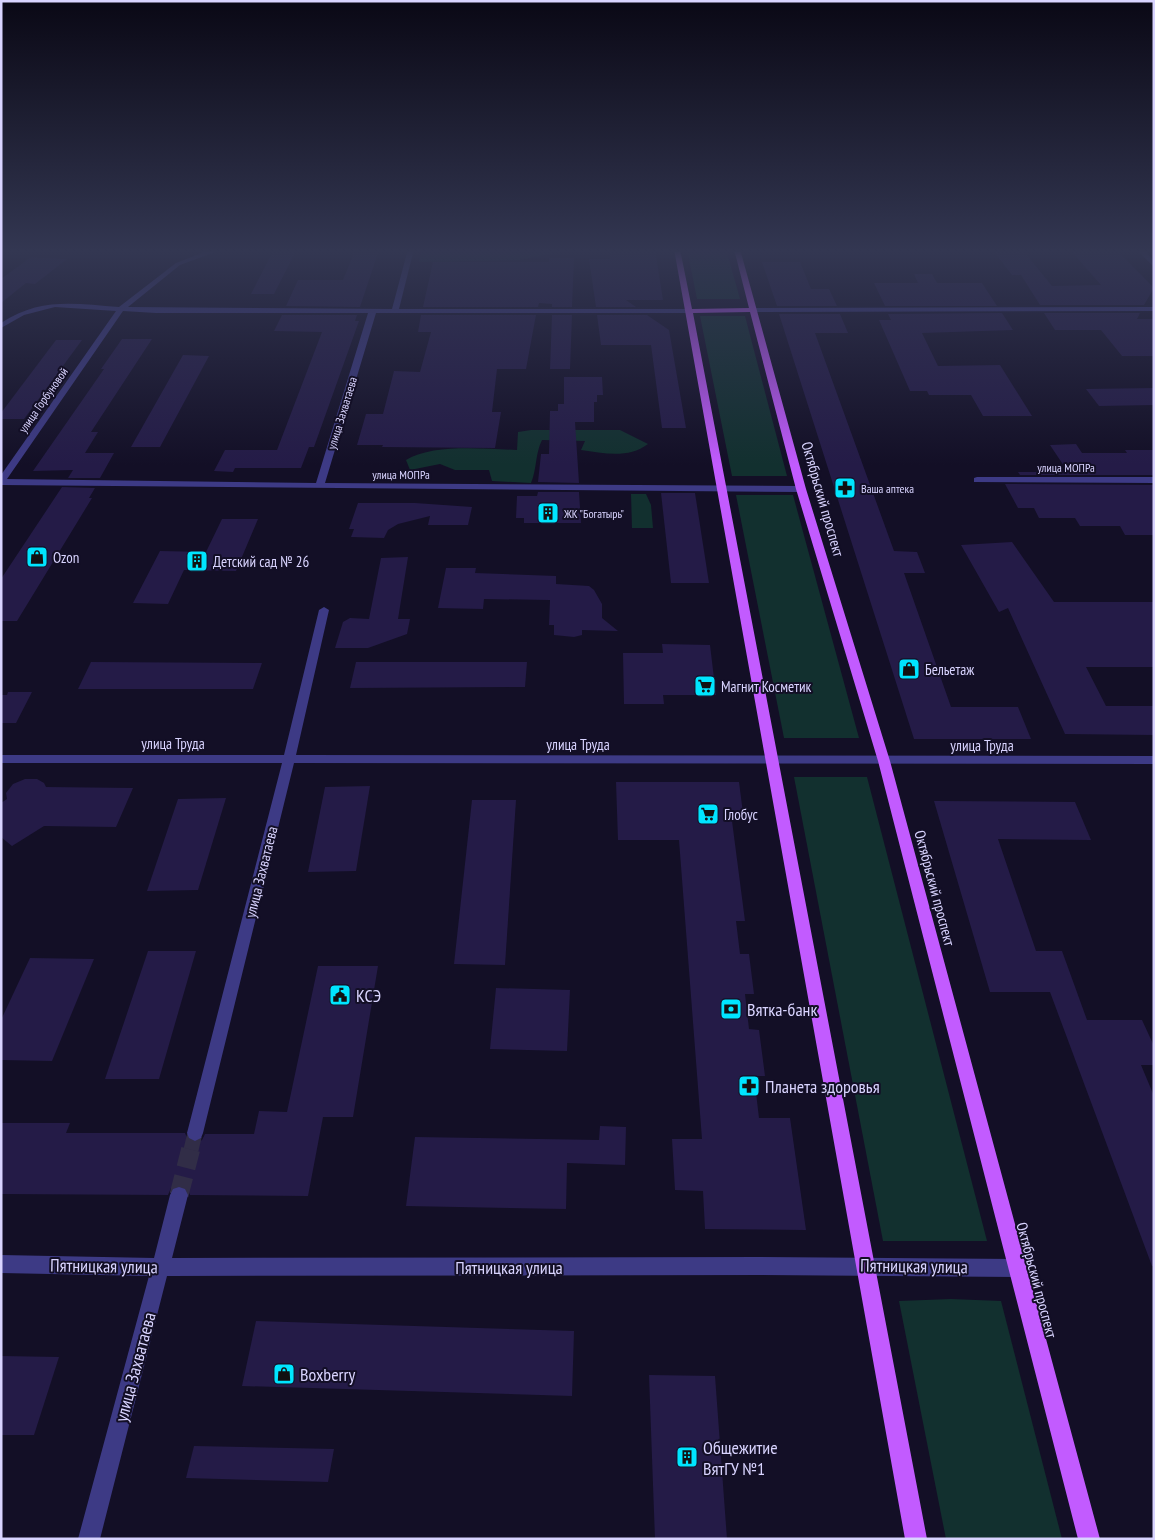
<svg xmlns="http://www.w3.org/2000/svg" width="1155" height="1540" font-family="'PT Sans Narrow',sans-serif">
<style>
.green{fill:#12302f}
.building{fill:#241b47}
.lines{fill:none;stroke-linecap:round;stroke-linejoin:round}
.minor-tunnel-far1{stroke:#312d47;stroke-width:15;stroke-dasharray:15 8;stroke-linecap:butt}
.minor-tunnel{stroke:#312d47;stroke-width:19;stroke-dasharray:19 9;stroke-linecap:butt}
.minor{fill:#3d3a85;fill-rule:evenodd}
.primary{fill:#c25bff;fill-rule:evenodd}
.labels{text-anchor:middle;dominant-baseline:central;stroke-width:4;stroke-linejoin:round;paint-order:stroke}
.far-street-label{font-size:12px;fill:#d9d4ff;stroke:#130f26}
.far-poi-label{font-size:12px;fill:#d9d4ff;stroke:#130f26;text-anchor:start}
.street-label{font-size:15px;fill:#d9d4ff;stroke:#130f26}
.poi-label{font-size:15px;fill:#d9d4ff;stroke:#130f26;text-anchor:start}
.near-poi-label{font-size:18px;fill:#d9d4ff;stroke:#130f26;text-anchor:start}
.near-street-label{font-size:18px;fill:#d9d4ff;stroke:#130f26}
</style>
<rect width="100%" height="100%" fill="#130f26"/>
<g class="green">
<path d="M422,249H577L519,260L419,262Z"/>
<path d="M687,249H726L740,299H697Z"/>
<path d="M700,316H745L787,476H732Z"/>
<path d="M531,430H620L648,444C628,459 604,453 581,450L585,441L542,440C535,454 537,469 531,483L492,481L489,470H455L440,464L410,470L406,460C433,443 486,449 517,450L518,432Z"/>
<path d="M631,494H646L651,505L653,528H632Z"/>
<path d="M736,495H793L859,738H784Z"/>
<path d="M794,777H867L987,1241H883Z"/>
<path d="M951,1299L1001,1301L1062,1539H946L899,1301Z"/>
</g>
<g class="building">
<path d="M274,249H297L274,294H251Z"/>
<path d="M610,249H655L663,300H626L636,307H596L589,259H610Z"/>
<path d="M992,249H1022L1052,286L1101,285L1069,249H1116L1154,288L1144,305H1040L1021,275H1012Z"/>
<path d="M354,253H378L360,307L286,306L298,280H343Z"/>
<path d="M31,257L67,259L35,284L26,283L1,303V279Z"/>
<path d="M549,258H574L572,307H552V304L539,303L538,307H423L433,262H549Z"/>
<path d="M762,262H800L811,289H829L837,306H777Z"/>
<path d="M914,274H932L937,283H982L997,306H885L874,283H918Z"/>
<path d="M1002,313L1013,330L922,333L938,366L1000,365L1032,416H983L971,395H929L927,391H910L879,320H891L888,314Z"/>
<path d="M1044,313H1140L1137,319H1154V356H1122L1101,330H1055Z"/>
<path d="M779,314H840L848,333H815L894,551L917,552L925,573H904L951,707H1018L1031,739H914Z"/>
<path d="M282,315H357L355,321H359L314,447H309L301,468H235L233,472L214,471L225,450H277L322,332L274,331Z"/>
<path d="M421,315H536L526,369H497L492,412H501L495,448L382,447L383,445H357L366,414H383L394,371L420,372L431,332H418Z"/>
<path d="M552,315H572L570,369H550Z"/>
<path d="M597,315H647L669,330L686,428H662L651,345H601Z"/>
<path d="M122,339H152L91,432H98L85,453H114L100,478H68L73,470L33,471L104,369H101Z"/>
<path d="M56,340H82L24,419H1V413Z"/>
<path d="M183,355L209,356L160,447H131Z"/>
<path d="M564,377H602L603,395H597V402H594V422H575L579,483L538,482L541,454H549L550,411H558V404H564Z"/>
<path d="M1154,388V405L1099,406L1086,389Z"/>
<path d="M1076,444L1082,453H1127L1125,450H1154V475H1020L1018,472H1068L1050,445Z"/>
<path d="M1005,484L1154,485V535H1125L1120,526H1080L1075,518H1039L1034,508H1018Z"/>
<path d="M62,487L95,488L89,498H92L17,621H1V579Z"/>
<path d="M538,492H579L581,523H524V518H516L517,496H537Z"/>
<path d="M661,493H695L709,583H671Z"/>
<path d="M358,503H415L472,507L468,525H428L430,516L398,524L388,530L384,538L351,537L354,529H349Z"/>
<path d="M222,519H258L236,571L184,570L168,604L133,603L160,551L206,552Z"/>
<path d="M1012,542L1054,602H1154V667H1086L1106,706H1154V735L1065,734L1008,608L999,612L961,545Z"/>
<path d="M408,557L398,619H410L407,634L368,648H335L343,622L350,618L369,619L381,558Z"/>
<path d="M446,568H476L475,573L556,576V584L589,586L594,590L602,604V618L618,631L582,630V635L574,637L554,635V625H549L550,600L484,599L483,609L438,608Z"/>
<path d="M662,644L710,645L716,695H663L664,704H624L623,653H663Z"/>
<path d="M91,662L262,663L253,689H78Z"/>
<path d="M356,662H527L525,687L350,688Z"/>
<path d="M8,692H32L16,723H1V695H7Z"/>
<path d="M25,779H37L44,783L46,787L133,788L116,827L44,826L12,846L1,837V803L7,799L6,793L13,784Z"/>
<path d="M616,782H739L744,821H732L745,921H736L740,954H749L754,994H745L749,1029L759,1030L765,1076H754L759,1118H790L806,1230L705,1229L703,1191L675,1190L672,1139H702L679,840H618Z"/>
<path d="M370,786L356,871L308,872L325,787Z"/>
<path d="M226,798L198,890L147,891L178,799Z"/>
<path d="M472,800H516L505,965L454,964Z"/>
<path d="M934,801L1075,802L1091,840L998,839L1036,951H1062L1087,1020H1142L1154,1046V1065H1141L1154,1096V1266H1152L1050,992H990Z"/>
<path d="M148,951H196L159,1079H105Z"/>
<path d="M30,958L94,959L52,1061L1,1060V1020Z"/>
<path d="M318,966H378L353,1117H323L308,1196L190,1195L187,1188L180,1185L171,1188L168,1195L1,1194V1123H70L66,1133H185L188,1140L196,1143L202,1140L205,1134H254L259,1111L287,1112Z"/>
<path d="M496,988L570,990L567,1051L490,1049Z"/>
<path d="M600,1126L626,1127L625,1165L567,1163L566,1209L406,1206L415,1137L599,1140Z"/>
<path d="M256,1321L574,1331L572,1396L242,1386Z"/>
<path d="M1,1356L59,1357L34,1435H1Z"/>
<path d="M649,1375L715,1376L727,1539H655Z"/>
<path d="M194,1446L334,1449L328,1482L186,1478Z"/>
</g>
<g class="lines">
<path class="minor-tunnel-far1" d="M191,1150L195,1133"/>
<path class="minor-tunnel" d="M179,1195L191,1148"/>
<g class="minor">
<path d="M212,249H223L180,265L128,307L392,309L408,249H414L399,309H690L694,311L690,313H376L325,483L801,486L806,489L801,492L1,485V475L116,311L55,307L24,315L1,328V323C41,297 74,304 119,307L176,263ZM123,311L156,313H368L316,483L7,479Z"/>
<path d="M1136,249H1143L1154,261V267Z"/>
<path d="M1154,307V311L754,312L750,310L754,308Z"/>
<path d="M977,477H1154V483L974,482V478Z"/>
<path d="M324,607L329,610L296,755L1154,756V764L294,763L203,1133L201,1138L195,1141L189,1138L187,1133L282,763H1V755H284L319,610Z"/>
<path d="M179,1187L185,1189L188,1195L172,1258L762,1257L1016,1259L1022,1262L1025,1268L1022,1274L1016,1277L762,1275L167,1276L100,1539H78L149,1276L1,1273V1255L154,1258L170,1195L173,1189Z"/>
</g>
<path class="primary" d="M674,249H680L692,309L749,308L734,249H740L806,489L890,761L1100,1539H1078L878,761L796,489L750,312L693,313L927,1539H905Z"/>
</g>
<linearGradient id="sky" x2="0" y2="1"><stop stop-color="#0a0815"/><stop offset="0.54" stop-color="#333752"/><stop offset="1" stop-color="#333752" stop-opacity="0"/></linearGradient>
<rect width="1155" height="465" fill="url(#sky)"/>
<defs>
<g id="pharmacy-square" transform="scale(1.125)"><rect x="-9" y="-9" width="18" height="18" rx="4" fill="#00e5ff" stroke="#130f26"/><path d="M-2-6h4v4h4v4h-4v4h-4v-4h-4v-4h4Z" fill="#111"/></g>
<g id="building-square" transform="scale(1.125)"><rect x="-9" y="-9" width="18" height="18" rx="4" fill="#00e5ff" stroke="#130f26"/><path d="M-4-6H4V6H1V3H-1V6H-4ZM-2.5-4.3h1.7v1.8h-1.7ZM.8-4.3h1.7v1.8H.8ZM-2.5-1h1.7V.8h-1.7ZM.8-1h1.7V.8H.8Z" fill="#111"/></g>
<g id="shop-square" transform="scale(1.125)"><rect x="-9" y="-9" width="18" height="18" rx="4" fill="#00e5ff" stroke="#130f26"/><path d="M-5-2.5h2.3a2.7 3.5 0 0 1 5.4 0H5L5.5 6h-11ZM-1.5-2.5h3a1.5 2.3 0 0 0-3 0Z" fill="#111"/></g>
<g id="supermarket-square" transform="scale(1.125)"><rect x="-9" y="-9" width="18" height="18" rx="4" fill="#00e5ff" stroke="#130f26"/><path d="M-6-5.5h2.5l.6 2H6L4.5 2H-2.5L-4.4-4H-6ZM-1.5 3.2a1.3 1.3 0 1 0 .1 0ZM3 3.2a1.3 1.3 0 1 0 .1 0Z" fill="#111"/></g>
<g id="civic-square" transform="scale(1.125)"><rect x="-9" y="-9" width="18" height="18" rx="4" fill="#00e5ff" stroke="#130f26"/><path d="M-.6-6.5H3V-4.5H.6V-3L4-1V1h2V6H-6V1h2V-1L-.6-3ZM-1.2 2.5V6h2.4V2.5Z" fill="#111"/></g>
<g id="bank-square" transform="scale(1.125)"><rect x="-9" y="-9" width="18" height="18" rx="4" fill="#00e5ff" stroke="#130f26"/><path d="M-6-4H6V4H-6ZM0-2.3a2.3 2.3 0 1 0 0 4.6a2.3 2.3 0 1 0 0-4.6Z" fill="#111"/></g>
</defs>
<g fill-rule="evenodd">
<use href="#pharmacy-square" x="845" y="488"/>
<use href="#building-square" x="548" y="513"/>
<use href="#shop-square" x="37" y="557"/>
<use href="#building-square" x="197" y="561"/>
<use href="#shop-square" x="909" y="669"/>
<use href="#supermarket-square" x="705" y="686"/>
<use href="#supermarket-square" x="708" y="814"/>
<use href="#civic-square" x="340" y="995"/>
<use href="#bank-square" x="731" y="1009"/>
<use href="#pharmacy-square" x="749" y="1086"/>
<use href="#shop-square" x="284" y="1374"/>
<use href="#building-square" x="687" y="1457"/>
</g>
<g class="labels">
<g class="far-street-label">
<text transform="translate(43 400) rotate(-55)">улица Горбуновой</text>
<text transform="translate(342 413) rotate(-73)">улица Захватаева</text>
<text x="1066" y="467">улица МОПРа</text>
<text x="401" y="474">улица МОПРа</text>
</g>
<g class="far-poi-label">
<text x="861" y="488">Ваша аптека</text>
<text x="564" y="513">ЖК "Богатырь"</text>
</g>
<g class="street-label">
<text transform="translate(823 499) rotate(74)">Октябрьский проспект</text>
<text x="173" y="743">улица Труда</text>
<text x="578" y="744">улица Труда</text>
<text x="982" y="745">улица Труда</text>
<text transform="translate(261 872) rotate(-76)">улица Захватаева</text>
<text transform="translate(935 888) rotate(75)">Октябрьский проспект</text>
<text transform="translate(1037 1280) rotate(75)">Октябрьский проспект</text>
</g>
<g class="poi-label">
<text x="53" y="557">Ozon</text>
<text x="213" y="561">Детский сад № 26</text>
<text x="925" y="669">Бельетаж</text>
<text x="721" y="686">Магнит Косметик</text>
<text x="724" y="814">Глобус</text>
</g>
<g class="near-poi-label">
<text x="356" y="995">КСЭ</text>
<text x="747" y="1009">Вятка-банк</text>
<text x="765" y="1086">Планета здоровья</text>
<text x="300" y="1374">Boxberry</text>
<text x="703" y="1447">Общежитие<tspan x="703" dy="21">ВятГУ №1</tspan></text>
</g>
<g class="near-street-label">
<text transform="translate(104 1266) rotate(1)">Пятницкая улица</text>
<text transform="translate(914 1266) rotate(1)">Пятницкая улица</text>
<text x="509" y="1267">Пятницкая улица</text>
<text transform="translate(135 1367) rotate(-75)">улица Захватаева</text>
</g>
</g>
<rect width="1155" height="1540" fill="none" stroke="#d9d4ff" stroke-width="5"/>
</svg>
